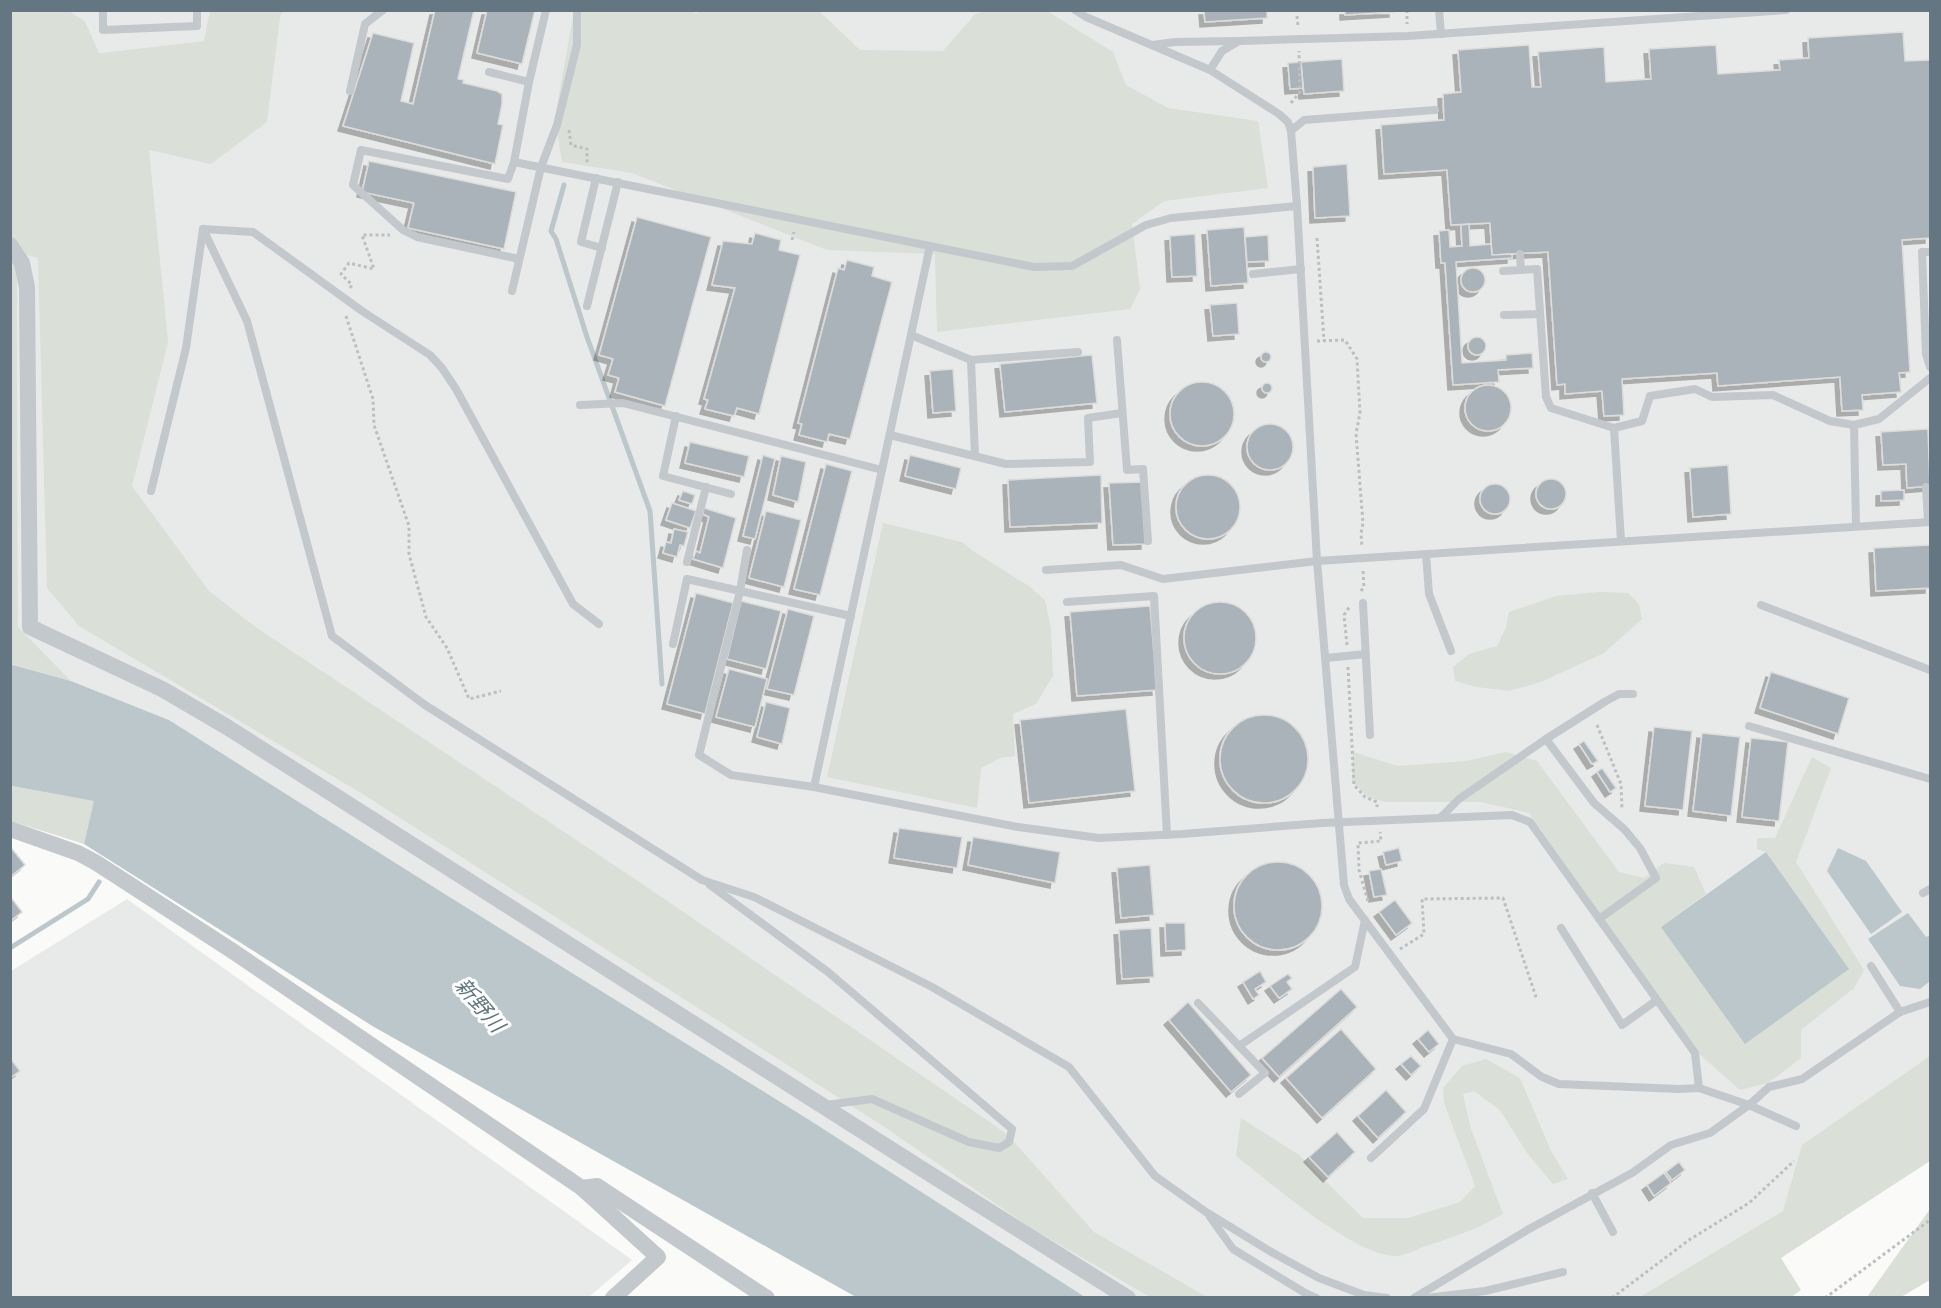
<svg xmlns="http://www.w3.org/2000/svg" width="1941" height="1308" font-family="Helvetica,'Noto Sans JP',sans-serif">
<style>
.built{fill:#e8e9e9}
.green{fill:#dadfd7}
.water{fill:#bbc7cb}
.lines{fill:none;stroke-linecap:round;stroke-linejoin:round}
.stream{stroke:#bbc7cb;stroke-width:5}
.building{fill:#aab3b9;stroke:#dcdcda;stroke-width:1.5;filter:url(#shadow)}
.path{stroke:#bbbfc2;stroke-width:3;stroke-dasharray:3 3;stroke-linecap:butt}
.service{stroke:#c3c8cc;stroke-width:8}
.minor{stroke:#c3c8cc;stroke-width:16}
.labels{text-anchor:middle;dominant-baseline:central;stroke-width:6;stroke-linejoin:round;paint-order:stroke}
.water-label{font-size:21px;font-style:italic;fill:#60757c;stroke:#fff}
</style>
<defs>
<filter id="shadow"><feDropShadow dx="-5" dy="5" stdDeviation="0" flood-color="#0004"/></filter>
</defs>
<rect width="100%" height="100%" fill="#fafaf8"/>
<g class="built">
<path d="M69,11H210L205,41L98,53L85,21Z"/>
<path d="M250,11H1930V1098L1807,1151L1752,1297H1085L811,1121L440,891L169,720L71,681L18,628L17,271L11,258Z"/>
<path d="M127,899L632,1260L589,1297L11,1298V971Z"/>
</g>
<g class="green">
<path d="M689,10L696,14L701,10L819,11L860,50L943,51L975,14L987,11H1047L1113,52L1126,85L1168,108L1258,121L1268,188L1164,201L1132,224L1140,289L1130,309L937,332L935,254L827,250L632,173L562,162L556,124L557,106L574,11Z"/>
<path d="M11,11H69L85,21L99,53L204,41L210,11H283L280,17L267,122L211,164L149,150L168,342L132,486L209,591L254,626L641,883L994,1125L1009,1136L1094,1232L1207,1297H1150L1031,1228L883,1126L361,793L79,626L47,588L38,258L11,251Z"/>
<path d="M10,258L17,270L18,627L71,681L11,664Z"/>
<path d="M883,523L962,542L973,551L1029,586L1045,600L1051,629L1053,676L1036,704L1013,714L1015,756L1000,758L981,768L977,808L827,777Z"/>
<path d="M1599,592L1628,593L1639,604L1642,619L1604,653L1541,682L1509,691L1477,687L1455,681L1453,667L1469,654L1497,646L1506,628L1509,612L1556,596Z"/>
<path d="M1353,752L1398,766L1466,761L1506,752L1537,761L1619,872L1644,878L1664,863L1694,867L1706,894L1661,927L1849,969L1766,852L1757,849V838H1775L1812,757L1831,768L1796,862L1864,970L1854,988L1801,1030V1058L1768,1083L1740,1090L1699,1054L1529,813L1481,802H1385L1368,797L1352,781Z"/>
<path d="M10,786L95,801L84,844L11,821Z"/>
<path d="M1930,1056V1161L1781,1258L1801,1290L1790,1298L1640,1297L1783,1211L1802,1145Z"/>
<path d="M1486,1059L1520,1078L1551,1151L1568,1179L1553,1184L1527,1153L1500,1110L1474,1091L1463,1094L1470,1126L1503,1214C1478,1229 1451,1238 1423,1247C1416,1250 1406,1255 1397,1256C1356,1258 1270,1182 1236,1156L1241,1118L1299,1155L1363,1218H1408L1460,1202L1475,1186L1444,1103L1443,1088L1462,1066Z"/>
<path d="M1930,1209V1280L1901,1297H1867Z"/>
</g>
<g class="water">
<path d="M10,664L71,681L169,720L440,891L811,1121L1085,1297H856L374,1027L84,844L94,801L11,786Z"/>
<path d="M1838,848L1866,861L1902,912L1871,934L1827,871Z"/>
<path d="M1766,852L1849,969L1745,1044L1661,927Z"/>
<path d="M1908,913L1926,937L1930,935V981L1920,989L1900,986L1868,939Z"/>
</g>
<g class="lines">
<g class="stream">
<path d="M564,185L551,231L556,239L587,337L650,511L662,684"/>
<path d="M10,948L88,899L99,882"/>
</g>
</g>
<g class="building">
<path d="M435,10H474L458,79L464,80L463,83L497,91L502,94V104L498,124L503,125L495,164L343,126L373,33L414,43L401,101L413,104Z"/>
<path d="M487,10H535L522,64L477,53Z"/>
<path d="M1204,10H1267V18L1205,22Z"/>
<path d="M1345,10H1394V12L1345,15Z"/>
<path d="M1903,32L1905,61L1930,60V238L1902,240L1910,372L1899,373L1901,392L1862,395L1863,410L1842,411L1840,377L1718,386L1717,373L1622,379L1624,415L1604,416L1602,391L1565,394V384L1557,385L1548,252L1492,255L1490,223L1451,225L1447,170L1384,174L1381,125L1444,120L1443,94L1461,92L1458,50L1529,45L1532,87H1541L1538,52L1604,47L1606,82L1651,79L1649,49L1716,45L1718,74L1780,70L1779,60L1809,58L1808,38Z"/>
<path d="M1342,59L1344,91L1304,94L1301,62Z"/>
<path d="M1301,62L1303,88L1290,89L1288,63Z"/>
<path d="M369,161L516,192L504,249L408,228L414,203L362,192Z"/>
<path d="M1347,164L1350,216L1315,218L1313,167Z"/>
<path d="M637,217L711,237L665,406L615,392L619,378L608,375L613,359L599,355Z"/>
<path d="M1469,224L1470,246L1491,244L1492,255L1512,254V258L1456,262L1462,363L1506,360V355L1532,353L1533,368L1498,370L1499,382L1453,385L1445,263H1441L1439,231L1449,230L1450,247L1462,246L1461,225Z"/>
<path d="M1244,227L1248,283L1211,286L1207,230Z"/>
<path d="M755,233L781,240L779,250L800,255L759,414L737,408L734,416L705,409L708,400L704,399L735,288L712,285L723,241L752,244Z"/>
<path d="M1195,234L1197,276L1172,277L1170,236Z"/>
<path d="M1268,235L1269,261L1247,262L1245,237Z"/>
<path d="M847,260L874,267L872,276L892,282L850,439L829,434L827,442L799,435L802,424L798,423L838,268L844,270Z"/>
<circle cx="1473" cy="280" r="12"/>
<path d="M1237,303L1239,334L1213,336L1210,305Z"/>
<circle cx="1477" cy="346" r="9"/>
<circle cx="1266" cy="357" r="5"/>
<path d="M1092,355L1097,403L1005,412L1000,364Z"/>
<path d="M953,369L956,411L933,413L930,371Z"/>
<circle cx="1202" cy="414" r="32"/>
<circle cx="1267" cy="388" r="5"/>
<circle cx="1488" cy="408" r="23"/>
<circle cx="1270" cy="447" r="23"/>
<path d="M1928,429L1930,486L1907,488L1906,464L1883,465L1881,432Z"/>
<path d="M690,442L749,456L744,477L685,463Z"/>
<path d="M763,455L775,459L755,539L743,536Z"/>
<path d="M910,455L961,468L956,489L905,476Z"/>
<path d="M781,456L806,462L798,502L773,495Z"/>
<path d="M826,464L852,471L820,595L794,589Z"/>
<path d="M1728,465L1731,514L1693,517L1690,468Z"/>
<path d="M1101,475L1102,523L1010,527L1008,480Z"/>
<circle cx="1208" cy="507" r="32"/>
<circle cx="1551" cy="494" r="15"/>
<path d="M1142,482L1146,544L1113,545L1109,483Z"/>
<circle cx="1495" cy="499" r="15"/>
<path d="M1904,490V500L1881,501V491Z"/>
<path d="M683,491L695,495L692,504L679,500Z"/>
<path d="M672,503L696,511L690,528L666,520Z"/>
<path d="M704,508L736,518L723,568L693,559L696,551L700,553L709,517L703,514Z"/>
<path d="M766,511L801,520L784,587L749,578Z"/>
<path d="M674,529L688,532L684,546L680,545L677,557L663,553L666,542L671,543Z"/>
<path d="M1930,545V588L1876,591L1874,548Z"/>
<path d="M696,593L733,603L705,714L667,704Z"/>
<path d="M741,601L781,611L766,669L727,659Z"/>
<circle cx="1220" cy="638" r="36"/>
<path d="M1150,606L1157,690L1077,696L1070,612Z"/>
<path d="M788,609L814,616L794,695L767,689Z"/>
<path d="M729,669L767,679L755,727L716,717Z"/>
<path d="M1771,672L1849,698L1838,734L1760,708Z"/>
<path d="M766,702L790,708L782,744L757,737Z"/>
<path d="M1126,709L1135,791L1029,803L1020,720Z"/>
<circle cx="1264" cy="759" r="44"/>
<path d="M1654,727L1692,731L1683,810L1645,806Z"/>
<path d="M1702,733L1740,737L1731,816L1693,811Z"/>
<path d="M1751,738L1788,742L1779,821L1742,817Z"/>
<path d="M1584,741L1598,761L1592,764L1579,744Z"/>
<path d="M1602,768L1616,788L1610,792L1597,772Z"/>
<path d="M899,828L962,837L957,868L894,858Z"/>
<path d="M973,837L1060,852L1055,883L968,865Z"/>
<path d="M1399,848L1402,861L1386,865L1383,852Z"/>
<path d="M12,849L25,865L10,877V850Z"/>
<circle cx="1278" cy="906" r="44"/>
<path d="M1150,865L1154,915L1121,918L1117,868Z"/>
<path d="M1381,869L1387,895L1374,897L1369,871Z"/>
<path d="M12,899L22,912L10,921V900Z"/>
<path d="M1395,900L1412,923L1396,935L1379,912Z"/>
<path d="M1165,923H1185L1186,950L1166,951Z"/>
<path d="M1151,928L1154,977L1122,979L1119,930Z"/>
<path d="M1260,971L1266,982L1255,989L1259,995L1253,999L1243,982Z"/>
<path d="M1288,974L1292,978L1287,982L1292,989L1279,998L1270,986Z"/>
<path d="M1341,989L1357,1007L1279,1077L1262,1058Z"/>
<path d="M1188,1002L1251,1075L1231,1092L1169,1020Z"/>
<path d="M1341,1029L1376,1069L1322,1118L1286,1078Z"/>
<path d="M1428,1030L1439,1044L1429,1052L1418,1039Z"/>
<path d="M1411,1056L1421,1066L1411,1075L1401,1064Z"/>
<path d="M10,1058L20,1071L10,1078Z"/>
<path d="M1386,1090L1406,1112L1378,1138L1358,1116Z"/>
<path d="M1337,1132L1355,1152L1328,1177L1309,1157Z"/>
<path d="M1679,1162L1685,1170L1672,1180L1666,1172Z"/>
<path d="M1664,1173L1671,1183L1654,1196L1647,1185Z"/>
</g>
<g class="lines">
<g class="path">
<path d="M1407,10V24"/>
<path d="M1297,16L1298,26"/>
<path d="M1291,103L1300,92L1299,51"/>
<path d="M569,130L571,145L587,149V164"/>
<path d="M1317,238L1324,341"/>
<path d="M792,240L794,232"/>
<path d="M350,288L352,285L341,274L349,263L374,269L362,235H390"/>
<path d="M346,316L373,399L374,425L409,526V554L426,617L447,648L469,699L501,691"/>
<path d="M1317,341L1345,340L1357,359L1360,413L1356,434L1363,523L1361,533L1362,547"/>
<path d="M1361,591L1364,587L1363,569"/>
<path d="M1347,645L1344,615L1350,606"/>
<path d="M1348,667L1354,785L1365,797L1377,802V807"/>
<path d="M1597,725L1621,784L1622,810"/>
<path d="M1368,901L1359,870L1358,843L1381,841L1380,832"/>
<path d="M1400,949L1424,934L1422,899L1503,898L1537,1000"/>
<path d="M1612,1298L1689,1240L1749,1203L1794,1161"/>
<path d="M1825,1298L1930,1220"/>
</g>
<g class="service">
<path d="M103,10V30L197,26V10"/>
<path d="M1075,10L1086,17L1210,70L1279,114L1288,122L1291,131L1297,206L1317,561L1344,885L1349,899L1453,1039L1511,1054L1542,1077L1559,1084L1679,1089L1699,1088"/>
<path d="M1439,10L1441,34"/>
<path d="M1152,45L1175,42L1238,41"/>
<path d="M1210,70L1222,51L1239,41L1408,36L1786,10"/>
<path d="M489,72L529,82"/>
<path d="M350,91L365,24L383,10"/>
<path d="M1291,131L1304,120L1435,110"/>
<path d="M514,162L1034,267L1072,266L1146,225L1171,218L1297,206"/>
<path d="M596,178L581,242L602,248"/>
<path d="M203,229L247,321L332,636L425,705L702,880L754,897L932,987L1069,1067L1155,1176L1206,1212L1273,1253L1319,1278L1364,1295L1387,1298"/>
<path d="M1930,252H1922L1926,354L1930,367"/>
<path d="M1520,254L1521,270"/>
<path d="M519,259L417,237L403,230L353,185L361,150L508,179L514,162L529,82L546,10"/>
<path d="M1503,271L1537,269L1546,397L1551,408L1614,428L1642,421L1650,396L1695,389L1712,397L1773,395L1830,421L1854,425L1879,419L1930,378"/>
<path d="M1253,274L1301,269"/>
<path d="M512,291L541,167L557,125L577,45V10"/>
<path d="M587,306L618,182"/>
<path d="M1504,315L1540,314"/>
<path d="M911,335L971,360L975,456"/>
<path d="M1117,340L1127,470L1143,469L1148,541"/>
<path d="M971,360L1078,352"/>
<path d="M580,405L623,403L882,470"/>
<path d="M676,416L663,476L731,494"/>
<path d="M1854,425L1856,526"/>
<path d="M1614,428L1621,541"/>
<path d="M890,435L1006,464L1090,462L1088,418L1122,413"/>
<path d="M1926,487L1928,522"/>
<path d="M151,491L186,348L203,229L253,232L362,311L430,355L442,368L456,389L573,604L599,624"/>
<path d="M747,550L740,591L699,755L731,775L814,787L1018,827L1099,838L1182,834L1322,823L1512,815L1530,822L1695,1053L1699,1088L1749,1105L1796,1126"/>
<path d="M1426,554L1429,594L1451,651"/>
<path d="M687,562L706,487"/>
<path d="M1046,570L1121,565L1163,579L1317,561L1930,522"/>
<path d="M1067,602L1154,596L1167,835"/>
<path d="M1363,603L1370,735"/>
<path d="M1761,605L1930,670"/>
<path d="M673,644L687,579L851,616"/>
<path d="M1326,658L1366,654"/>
<path d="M1749,726L1930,779"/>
<path d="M1546,739L1594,803L1624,829L1640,848L1656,878L1599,919"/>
<path d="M814,787L930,246"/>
<path d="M1440,818L1459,799L1546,739L1606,701L1619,694H1633"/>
<path d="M710,885L828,972L1012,1129L1009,1142L999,1148L969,1142L872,1099L826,1105"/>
<path d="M1923,893L1930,889"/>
<path d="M1561,928L1622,1025L1657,1000"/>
<path d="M1871,966L1900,1012"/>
<path d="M1198,1003L1265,1073L1239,1094"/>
<path d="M1239,1046L1355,967L1365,920"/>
<path d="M1371,1158L1424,1109L1453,1039"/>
<path d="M1592,1193L1613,1232"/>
<path d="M1210,1217L1233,1249L1305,1293L1316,1298"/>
<path d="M1414,1298L1529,1229L1632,1173L1671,1145L1710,1133L1749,1105L1769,1087L1802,1079L1900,1012L1930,1002"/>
<path d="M1426,1298L1485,1291L1563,1272"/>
</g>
<g class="minor">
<path d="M10,245L22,263L27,287L30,627L162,689L227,727L922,1169L1128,1298"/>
<path d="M10,829L78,853L95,862L231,950L582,1188L597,1186L767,1298"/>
<path d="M582,1188L658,1257L613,1298"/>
</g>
</g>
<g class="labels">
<g class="water-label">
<text transform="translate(480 1005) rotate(50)">新野川</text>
</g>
</g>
<rect width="1941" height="1308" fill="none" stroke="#657683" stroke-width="24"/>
</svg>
